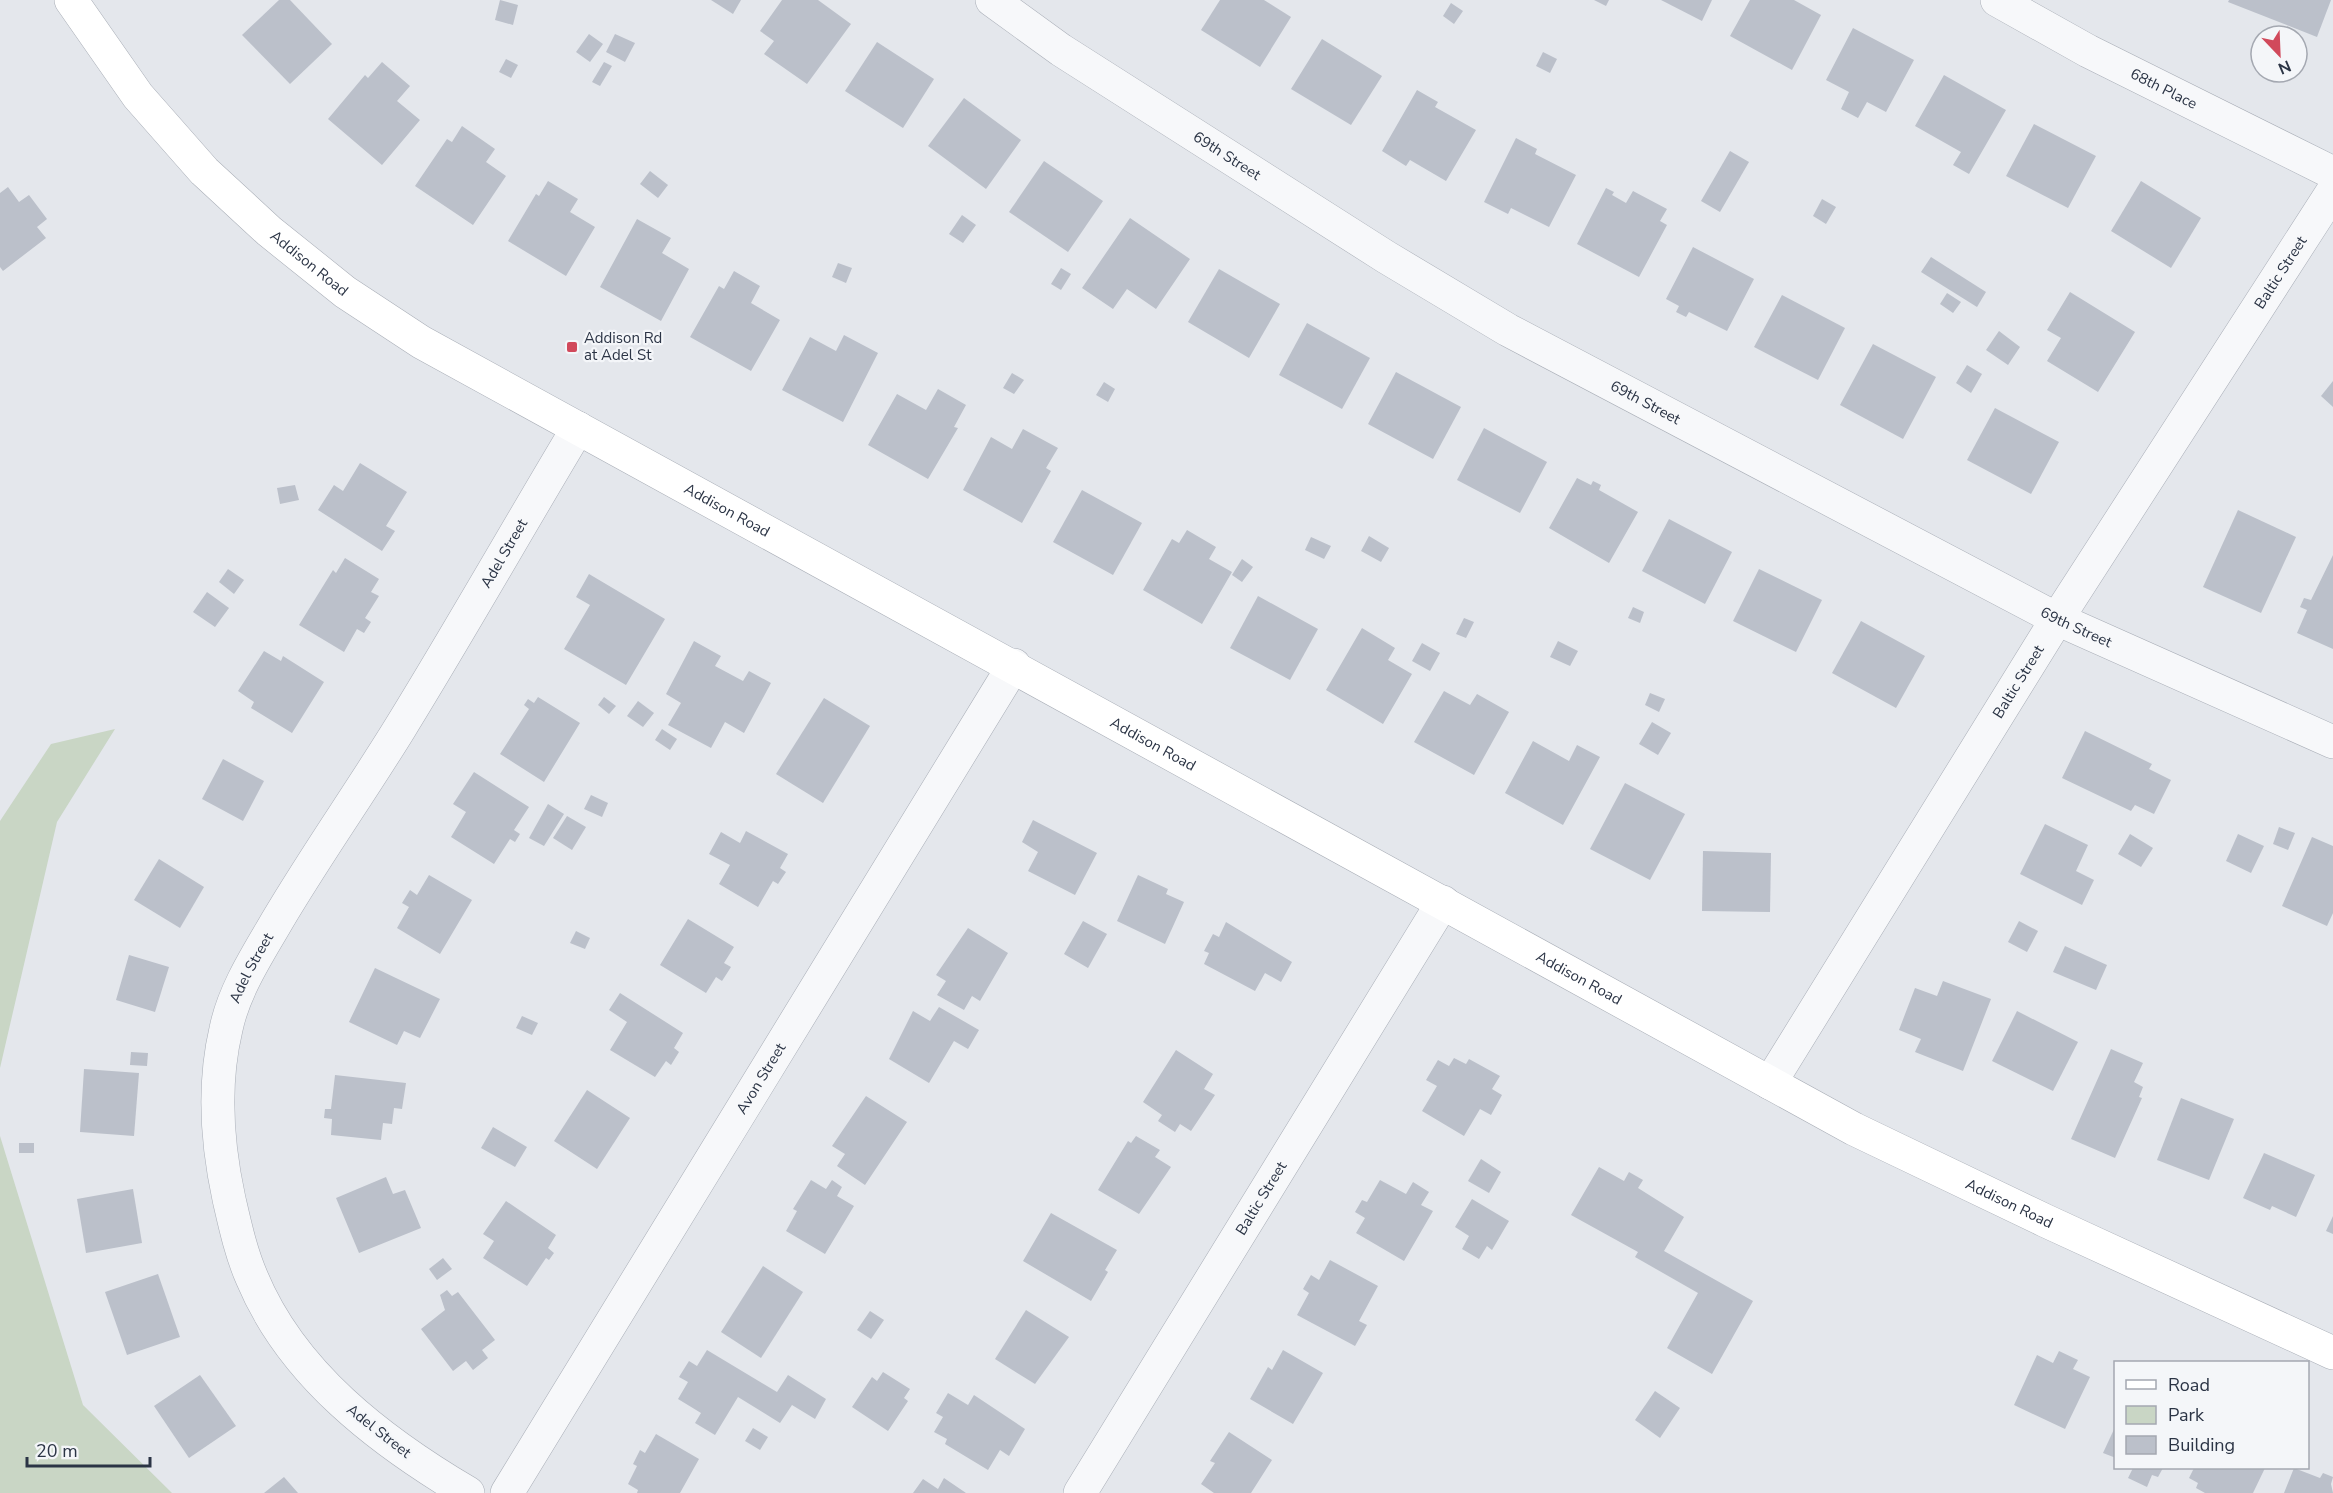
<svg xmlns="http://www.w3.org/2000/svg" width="2333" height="1493" font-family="'Nunito Sans',sans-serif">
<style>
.green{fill:#c9d6c5}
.building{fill:#bbc0ca}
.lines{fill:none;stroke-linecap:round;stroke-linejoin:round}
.street-casing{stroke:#a9aeb7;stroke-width:34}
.secondary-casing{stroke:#a9aeb7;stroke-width:34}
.street{stroke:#f7f8fa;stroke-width:33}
.secondary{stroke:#fff;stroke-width:33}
.poi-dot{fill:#d1495b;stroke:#f4f6f9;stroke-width:2}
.labels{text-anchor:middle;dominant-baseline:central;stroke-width:4.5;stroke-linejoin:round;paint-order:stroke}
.street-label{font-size:15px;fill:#2b3445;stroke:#f4f6f9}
.poi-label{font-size:15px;fill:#2b3445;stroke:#f4f6f9;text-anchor:start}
</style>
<rect width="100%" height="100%" fill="#e4e7ec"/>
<g class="green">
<path d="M115,729L57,822L0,1068V821L51,744Z"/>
<path d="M0,1136L83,1405L172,1493H0Z"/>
</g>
<g class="building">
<path d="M279,0H290L332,44L290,84L242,35Z"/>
<path d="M500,0L518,5L513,25L495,20Z"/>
<path d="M711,0H741L733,14Z"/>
<path d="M782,0H818L851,24L807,84L764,54L774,41L760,31Z"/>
<path d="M1220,0H1264L1291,17L1260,67L1201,30Z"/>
<path d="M1594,0H1609L1606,6Z"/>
<path d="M1661,0H1712L1702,21Z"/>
<path d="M1750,0H1794L1821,15L1792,70L1730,36Z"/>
<path d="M2229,0H2331L2317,37L2228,2Z"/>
<path d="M1451,3L1463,11L1454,24L1443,16Z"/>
<path d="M1853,28L1914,60L1886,112L1867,102L1858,118L1841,109L1849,92L1826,80Z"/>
<path d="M589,34L603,44L590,62L576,52Z"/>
<path d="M615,34L635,43L625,62L606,52Z"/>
<path d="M1322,39L1382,76L1351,125L1291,89Z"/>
<path d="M877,42L934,79L903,128L845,91Z"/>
<path d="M1543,52L1557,59L1550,73L1536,66Z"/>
<path d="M506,59L518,65L511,78L499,72Z"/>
<path d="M382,62L410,86L397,101L420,120L382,165L328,119L365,75L368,78Z"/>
<path d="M604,62L612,66L600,86L592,82Z"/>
<path d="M1944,75L2006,110L1969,174L1953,165L1961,152L1915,126Z"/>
<path d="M1417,90L1438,102L1435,107L1476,130L1446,181L1410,160L1406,166L1382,151Z"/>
<path d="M964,98L1021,140L986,189L928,146Z"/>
<path d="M2034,124L2096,156L2068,208L2006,176Z"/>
<path d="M462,126L495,149L486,162L506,176L473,225L415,186L447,139L452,142Z"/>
<path d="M1516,138L1537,149L1535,154L1576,175L1549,227L1511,208L1508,214L1484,202Z"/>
<path d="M1730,151L1749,162L1720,212L1701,201Z"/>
<path d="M1044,161L1103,201L1068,252L1009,212Z"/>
<path d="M650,171L668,185L658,198L640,184Z"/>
<path d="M548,181L578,199L570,212L595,227L566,276L508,241L536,194L539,196Z"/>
<path d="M2141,181L2201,218L2171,268L2111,231Z"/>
<path d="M8,187L19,202L29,195L47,219L37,227L46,238L3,271L0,267V193Z"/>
<path d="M1606,188L1614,192L1612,195L1626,203L1633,191L1667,209L1660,221L1667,225L1639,277L1577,244Z"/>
<path d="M1822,199L1836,207L1826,224L1813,216Z"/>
<path d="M962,215L976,225L963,243L949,234Z"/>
<path d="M1130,218L1190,259L1156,309L1127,289L1113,309L1082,288Z"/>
<path d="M637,219L671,238L662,253L689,269L661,321L600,287Z"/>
<path d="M1693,247L1754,279L1727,331L1689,312L1686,317L1676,312L1679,306L1666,299Z"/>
<path d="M1931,257L1986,292L1977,307L1921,272Z"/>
<path d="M838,263L852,268L846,283L832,277Z"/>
<path d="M1061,268L1071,274L1061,290L1051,284Z"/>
<path d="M1219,269L1280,304L1249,358L1188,322Z"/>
<path d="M734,271L760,286L751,303L780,320L751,371L690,337L719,286L724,289Z"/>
<path d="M2070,292L2135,332L2098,392L2047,361L2061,338L2047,330Z"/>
<path d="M1947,293L1961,302L1953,313L1940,304Z"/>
<path d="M1782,295L1845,328L1818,380L1754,347Z"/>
<path d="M1307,323L1370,358L1342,409L1279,375Z"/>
<path d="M1999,331L2020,347L2008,365L1986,350Z"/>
<path d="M844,335L878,353L843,422L782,390L810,337L836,351Z"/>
<path d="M1873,344L1936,377L1903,439L1840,405Z"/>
<path d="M1967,365L1982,374L1971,393L1956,383Z"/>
<path d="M1396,372L1461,407L1433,459L1368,424Z"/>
<path d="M1012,373L1024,380L1014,394L1003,388Z"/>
<path d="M2333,381V407L2321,396Z"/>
<path d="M1104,382L1115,389L1108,402L1096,395Z"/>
<path d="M938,389L966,405L954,427L958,428L928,479L868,445L897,394L926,410Z"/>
<path d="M1995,408L2059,442L2031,494L1967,460Z"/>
<path d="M1484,428L1547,462L1520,513L1457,480Z"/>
<path d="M1023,429L1058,448L1046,468L1051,471L1022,523L963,490L991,437L1012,449Z"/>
<path d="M360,463L407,492L386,526L395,531L382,551L318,510L334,485L343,491Z"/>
<path d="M1577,478L1591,485L1593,481L1601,485L1599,490L1638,512L1609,563L1549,528Z"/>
<path d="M295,485L299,500L280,504L277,488Z"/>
<path d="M1082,490L1142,523L1113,575L1053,542Z"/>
<path d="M2238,510L2296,537L2261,613L2203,587Z"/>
<path d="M1669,519L1732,552L1705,604L1642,571Z"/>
<path d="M1187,530L1216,547L1209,559L1232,572L1202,624L1143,590L1172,539L1179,543Z"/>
<path d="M1369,536L1389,548L1381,562L1361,551Z"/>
<path d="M1311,537L1331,546L1324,559L1305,550Z"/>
<path d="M2333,555V649L2297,633L2307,610L2300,607L2304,598L2311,600Z"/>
<path d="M345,558L379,579L371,592L379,596L365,618L371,622L364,633L357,629L344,652L299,625L333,570L336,573Z"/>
<path d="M1242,559L1253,567L1242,582L1232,575Z"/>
<path d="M228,569L244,580L234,594L219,582Z"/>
<path d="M1759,569L1822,600L1796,652L1733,621Z"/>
<path d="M589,574L665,619L626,685L564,649L590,605L576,597Z"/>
<path d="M207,592L229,608L215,627L193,612Z"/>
<path d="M1258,596L1318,629L1290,680L1230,648Z"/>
<path d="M1633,607L1644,612L1640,623L1628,618Z"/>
<path d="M1464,618L1474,622L1466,638L1456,634Z"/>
<path d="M1861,621L1925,656L1896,708L1832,673Z"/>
<path d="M1362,628L1395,648L1388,660L1412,674L1383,724L1326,690Z"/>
<path d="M694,641L721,656L715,666L743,681L749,671L771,683L744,733L725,722L711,748L668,725L681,703L666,694Z"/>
<path d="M1558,641L1578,651L1570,666L1550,657Z"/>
<path d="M1422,643L1440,653L1430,671L1412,661Z"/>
<path d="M264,651L281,661L283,656L324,682L292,733L251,708L254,702L238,691Z"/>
<path d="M1444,691L1470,705L1477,694L1509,712L1474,775L1414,742Z"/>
<path d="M1650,693L1665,699L1659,712L1645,705Z"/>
<path d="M538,697L580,723L544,782L500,754L529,709L524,705L528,699L534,703Z"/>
<path d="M604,697L616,706L609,714L598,705Z"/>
<path d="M824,698L870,726L823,803L776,774Z"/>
<path d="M638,701L654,713L643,727L627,716Z"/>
<path d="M1652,722L1671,733L1658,755L1639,744Z"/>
<path d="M662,729L677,739L670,750L655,740Z"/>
<path d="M2085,731L2152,764L2149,769L2171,780L2154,814L2135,805L2131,811L2062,778Z"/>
<path d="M1533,741L1569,761L1577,745L1600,757L1563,825L1505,793Z"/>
<path d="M223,759L264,781L243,821L202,799Z"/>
<path d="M474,772L529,807L514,830L520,834L515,842L510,839L494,864L451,837L466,812L453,804Z"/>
<path d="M1625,783L1685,814L1650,880L1590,849Z"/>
<path d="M591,795L608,803L602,817L584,809Z"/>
<path d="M548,804L564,814L544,846L529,838Z"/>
<path d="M567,816L586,827L572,850L553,838Z"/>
<path d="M1033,820L1097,853L1075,895L1028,871L1038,852L1022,842Z"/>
<path d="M2045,824L2088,845L2076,871L2094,880L2082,905L2020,874Z"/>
<path d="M2279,827L2295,833L2288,850L2273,844Z"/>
<path d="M746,831L788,854L780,868L786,872L778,884L773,881L758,907L719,884L730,865L709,854L721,832L740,843Z"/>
<path d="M2130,834L2153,848L2141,867L2118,854Z"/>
<path d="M2238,834L2264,846L2251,873L2226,861Z"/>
<path d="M2312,837L2333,846V913L2327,926L2282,906Z"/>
<path d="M1703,851L1771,853L1770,912L1702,911Z"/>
<path d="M159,859L204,887L180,928L134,900Z"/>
<path d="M429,875L472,900L440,954L397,928L409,907L402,903L410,890L417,895Z"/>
<path d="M1138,875L1168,889L1166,894L1184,902L1165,944L1117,921Z"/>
<path d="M688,919L734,947L724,963L731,967L722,981L716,977L706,993L660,965Z"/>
<path d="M1083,921L1107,934L1088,968L1064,954Z"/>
<path d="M2019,921L2038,931L2027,952L2008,942Z"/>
<path d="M1226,922L1292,962L1281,982L1265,973L1255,991L1204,964L1209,953L1204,951L1213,934L1219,937Z"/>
<path d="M968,928L1008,953L980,1001L972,996L964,1010L937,995L946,981L936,975Z"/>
<path d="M576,931L590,938L585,949L570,943Z"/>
<path d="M2065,946L2107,965L2096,990L2053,972Z"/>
<path d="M129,955L169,967L155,1012L116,1000Z"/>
<path d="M375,968L440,999L420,1038L404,1031L397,1045L349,1022Z"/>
<path d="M1943,981L1991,999L1963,1071L1915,1052L1921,1039L1899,1030L1915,988L1937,996Z"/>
<path d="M620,993L683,1033L674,1048L679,1052L671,1065L666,1061L655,1077L610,1050L627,1022L609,1010Z"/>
<path d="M939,1007L979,1030L968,1049L954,1041L929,1083L889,1059L913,1011L930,1021Z"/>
<path d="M2017,1011L2078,1042L2053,1091L1992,1061Z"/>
<path d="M522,1016L538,1023L532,1035L516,1028Z"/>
<path d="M2111,1049L2143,1063L2134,1082L2143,1087L2139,1097L2142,1098L2115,1158L2071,1139Z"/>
<path d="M1176,1050L1213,1074L1204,1089L1215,1095L1191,1131L1180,1124L1175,1132L1158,1121L1162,1115L1143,1102Z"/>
<path d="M131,1052L148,1053L147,1066L130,1065Z"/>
<path d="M1454,1058L1466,1064L1469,1059L1500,1076L1492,1089L1502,1095L1491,1115L1480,1109L1464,1136L1422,1111L1437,1086L1426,1080L1438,1060L1449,1066Z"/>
<path d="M84,1069L139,1073L134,1136L80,1132Z"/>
<path d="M335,1075L406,1083L402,1109L394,1108L392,1124L383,1123L381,1140L331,1135L332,1119L324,1118L325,1109H331Z"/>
<path d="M587,1090L630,1118L597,1169L554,1141Z"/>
<path d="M866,1096L907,1122L865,1185L837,1166L845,1154L832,1146Z"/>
<path d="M2181,1098L2234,1119L2209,1180L2157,1160Z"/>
<path d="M493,1127L527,1147L515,1167L481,1148Z"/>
<path d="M1136,1136L1160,1150L1155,1157L1171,1167L1139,1214L1098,1190L1128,1141L1131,1143Z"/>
<rect x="19" y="1143" width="15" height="10"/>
<path d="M2264,1153L2315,1175L2296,1217L2272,1206L2270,1210L2243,1198Z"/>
<path d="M1481,1159L1501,1172L1489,1193L1468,1181Z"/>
<path d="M1599,1167L1624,1181L1629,1172L1643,1180L1638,1188L1684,1217L1664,1251L1753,1301L1712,1374L1667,1348L1698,1293L1635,1257L1638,1252L1571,1215Z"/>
<path d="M386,1177L393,1194L405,1190L421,1228L359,1253L336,1198Z"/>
<path d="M811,1180L826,1189L832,1180L842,1187L837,1196L854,1206L825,1254L786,1231L797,1211L793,1209Z"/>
<path d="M1380,1180L1406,1194L1413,1182L1429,1192L1421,1205L1433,1211L1404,1261L1356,1233L1365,1218L1355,1212L1362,1200L1367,1202Z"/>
<path d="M133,1189L142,1243L86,1253L77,1199Z"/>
<path d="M1472,1199L1509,1221L1492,1250L1487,1246L1479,1259L1462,1249L1469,1236L1455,1227Z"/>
<path d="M506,1201L556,1235L548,1248L554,1253L549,1260L546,1258L527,1286L483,1258L494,1241L483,1234Z"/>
<path d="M1051,1213L1117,1250L1105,1270L1108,1272L1091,1301L1023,1261Z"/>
<path d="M2333,1216V1234L2326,1231Z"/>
<path d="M443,1258L452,1269L437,1280L429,1269Z"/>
<path d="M1330,1260L1378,1286L1359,1321L1367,1325L1355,1346L1297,1315L1309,1293L1303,1289L1311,1275L1319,1280Z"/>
<path d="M763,1266L803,1292L761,1358L721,1332Z"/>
<path d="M158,1274L180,1337L127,1355L105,1292Z"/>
<path d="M447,1290L452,1296L458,1292L495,1340L482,1350L488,1358L473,1370L466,1361L453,1371L421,1329L445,1310L440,1295Z"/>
<path d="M1026,1310L1069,1337L1035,1384L995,1359Z"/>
<path d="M870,1311L884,1320L871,1339L857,1330Z"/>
<path d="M707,1350L777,1392L788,1375L826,1399L815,1419L792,1405L780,1423L738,1397L715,1435L695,1423L701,1413L678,1399L688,1382L679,1377L689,1361L697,1366Z"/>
<path d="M1283,1350L1323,1373L1293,1424L1250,1399L1268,1367L1272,1370Z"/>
<path d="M2059,1351L2078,1360L2073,1369L2090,1377L2065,1429L2014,1405L2037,1355L2053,1363Z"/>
<path d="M883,1372L910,1389L904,1398L908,1401L888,1431L852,1407L872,1377L877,1381Z"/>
<path d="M200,1375L236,1426L189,1458L154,1406Z"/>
<path d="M1655,1391L1680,1408L1660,1438L1635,1420Z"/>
<path d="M948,1393L968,1405L974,1395L1025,1429L1009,1456L1000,1450L988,1470L945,1444L947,1439L934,1432L943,1417L936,1413Z"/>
<path d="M2116,1425V1458L2103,1453Z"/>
<path d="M753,1428L768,1437L760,1450L745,1441Z"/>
<path d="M1229,1432L1272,1460L1251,1493H1214L1201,1484L1215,1463L1210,1461Z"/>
<path d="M656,1434L699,1459L680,1493H637L638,1490L628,1484L637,1466L633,1464L640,1450L645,1453Z"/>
<path d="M2133,1468H2163L2158,1477L2152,1475L2147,1487L2128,1478Z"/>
<path d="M2194,1468H2265L2253,1493H2205L2196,1488L2198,1483L2189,1478Z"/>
<path d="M2294,1468L2320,1478L2323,1473L2333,1477L2331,1484L2333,1493H2284Z"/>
<path d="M284,1477L298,1493H264Z"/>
<path d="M944,1478L966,1493H913L923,1479L938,1489Z"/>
</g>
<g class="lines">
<g class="street-casing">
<g id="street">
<path id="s1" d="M992,0L1061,50L1386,257L1508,330L2057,619L2333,742"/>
<path id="s2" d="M1997,0L2088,51L2333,173"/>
<path id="s3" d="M1770,1083L2057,619L2333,191"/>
<path id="s4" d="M468,1493C380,1441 292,1374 252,1278C241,1253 235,1225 229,1199C217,1144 213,1084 226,1029C234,990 258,954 277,921C316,855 360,793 400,728C461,629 518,528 578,428"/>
<path id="s5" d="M507,1493L1014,665"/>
<path id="s6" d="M1080,1493L1443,902"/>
</g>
</g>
<g class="secondary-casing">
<g id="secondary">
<path id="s7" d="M71,0L138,96L204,171L269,231L345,292L421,342L1854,1129L2046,1221L2333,1353"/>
</g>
</g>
<use href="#street" class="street"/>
<use href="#secondary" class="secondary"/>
</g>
<rect class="poi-dot" x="566" y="341" width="12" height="12" rx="3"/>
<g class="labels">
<g class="street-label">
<text stroke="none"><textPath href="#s2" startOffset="189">68th Place</textPath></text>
<text stroke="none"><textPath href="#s1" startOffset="282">69th Street</textPath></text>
<text stroke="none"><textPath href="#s7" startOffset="357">Addison Road</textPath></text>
<text stroke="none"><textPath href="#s3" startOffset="958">Baltic Street</textPath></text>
<text stroke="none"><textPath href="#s1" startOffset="768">69th Street</textPath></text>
<text stroke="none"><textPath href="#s7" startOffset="843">Addison Road</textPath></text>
<text stroke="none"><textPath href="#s4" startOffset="1116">Adel Street</textPath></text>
<text stroke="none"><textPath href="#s1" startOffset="1254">69th Street</textPath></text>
<text stroke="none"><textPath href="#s3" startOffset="472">Baltic Street</textPath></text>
<text stroke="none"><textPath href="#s7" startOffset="1329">Addison Road</textPath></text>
<text stroke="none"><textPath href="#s4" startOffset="630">Adel Street</textPath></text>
<text stroke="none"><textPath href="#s7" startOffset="1815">Addison Road</textPath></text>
<text stroke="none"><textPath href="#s5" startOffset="486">Avon Street</textPath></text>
<text stroke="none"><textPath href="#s6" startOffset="346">Baltic Street</textPath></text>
<text stroke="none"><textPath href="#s7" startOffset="2301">Addison Road</textPath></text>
<text transform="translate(379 1431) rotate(38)">Adel Street</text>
</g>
<g class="poi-label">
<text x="584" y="338">Addison Rd<tspan x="584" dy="17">at Adel St</tspan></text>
</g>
</g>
<rect x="2114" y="1361" width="195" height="108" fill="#f4f6f9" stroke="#a4a8b1" stroke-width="1.5"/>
<rect x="2126" y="1380" width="30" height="9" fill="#ffffff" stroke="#a4a8b1" stroke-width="1.5"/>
<text x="2168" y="1391" font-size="18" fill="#2b3445">Road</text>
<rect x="2126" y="1406" width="30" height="18" fill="#c9d6c5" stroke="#a4a8b1" stroke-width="1.5"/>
<text x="2168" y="1421" font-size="18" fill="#2b3445">Park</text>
<rect x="2126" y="1436" width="30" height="18" fill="#bbc0ca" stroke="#a4a8b1" stroke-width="1.5"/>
<text x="2168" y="1451" font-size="18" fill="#2b3445">Building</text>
<g transform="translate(2279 54) rotate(157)"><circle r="28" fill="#f4f6f9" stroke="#a4a8b1" stroke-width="1.5"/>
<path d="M0-4.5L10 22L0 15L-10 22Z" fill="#d1495b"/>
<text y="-9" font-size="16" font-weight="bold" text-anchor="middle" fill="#2b3445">N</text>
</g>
<path d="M27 1457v9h123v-9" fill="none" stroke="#2b3445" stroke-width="3"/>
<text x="36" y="1457" font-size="18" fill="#2b3445" stroke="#f4f6f9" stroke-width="4.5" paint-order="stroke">20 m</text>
</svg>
